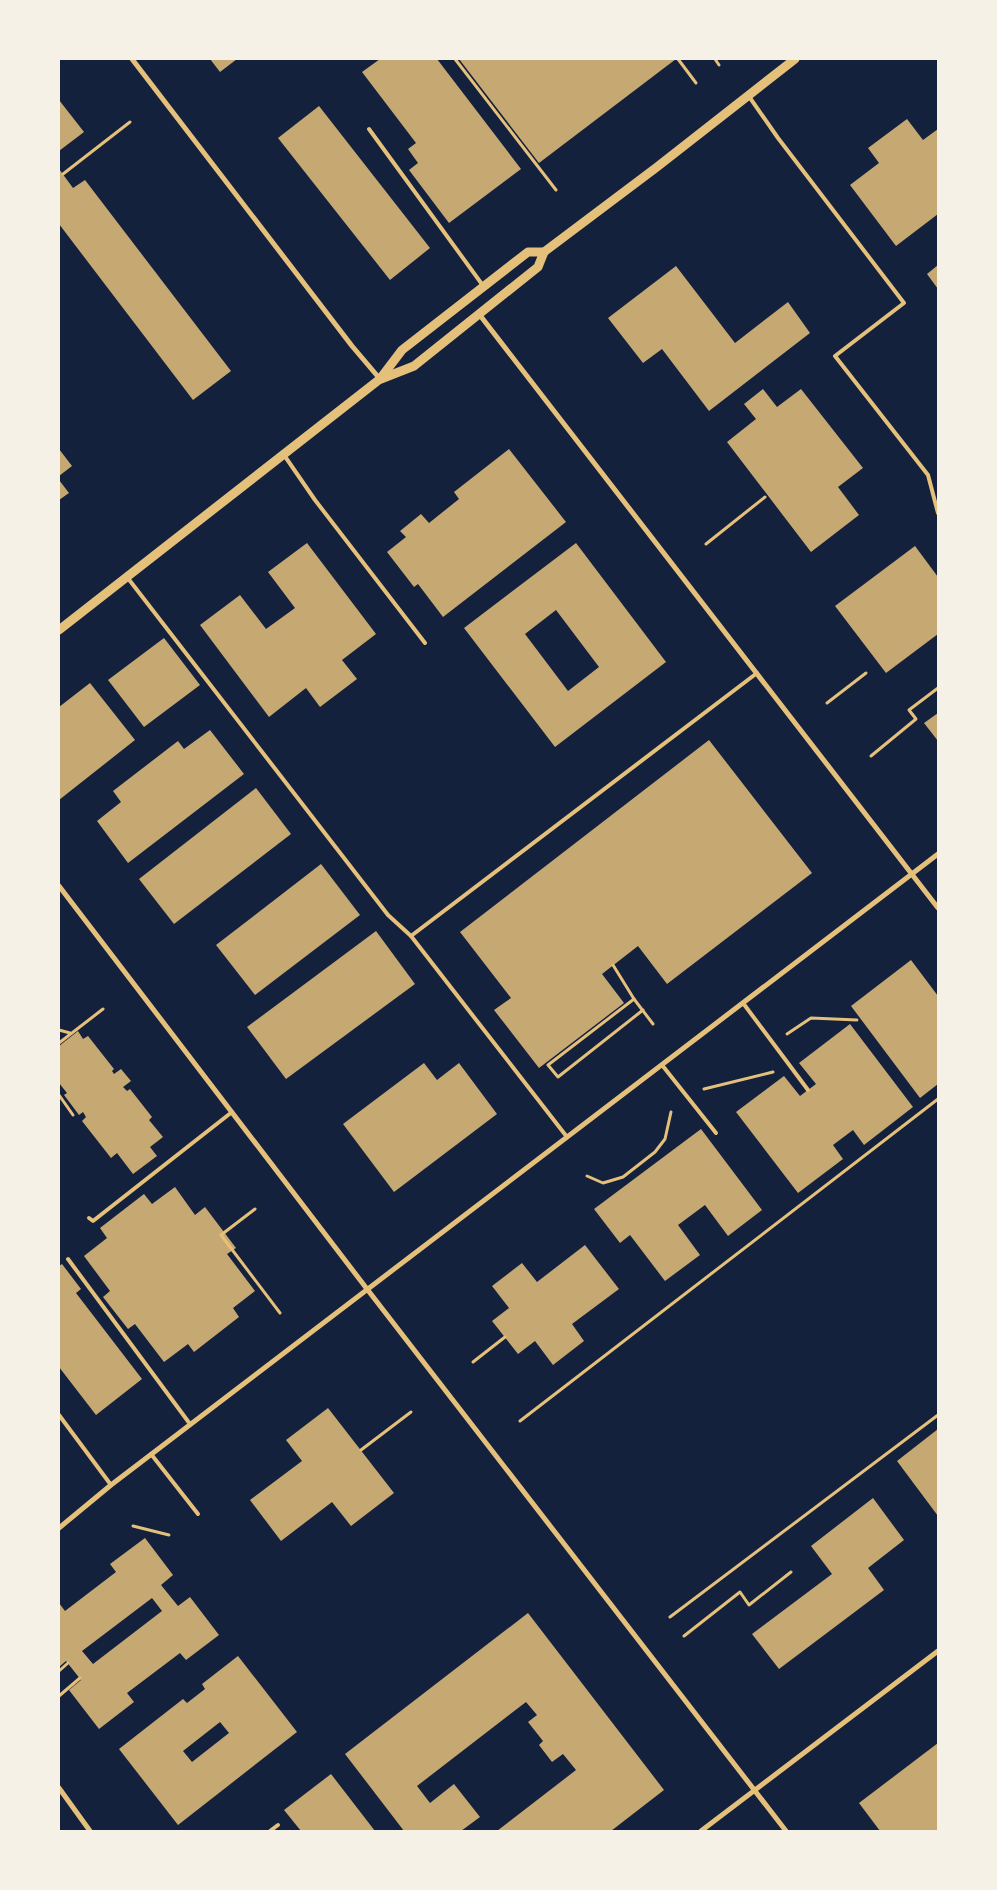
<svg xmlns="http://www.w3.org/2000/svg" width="997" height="1890" font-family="'Source Sans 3',sans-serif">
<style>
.building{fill:#c6a872;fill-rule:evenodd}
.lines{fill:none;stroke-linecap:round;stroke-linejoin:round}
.path{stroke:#e5c07b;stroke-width:3}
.service{stroke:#e5c07b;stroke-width:4}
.minor{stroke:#e5c07b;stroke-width:5}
.tertiary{stroke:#e5c07b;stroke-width:9}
</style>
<rect width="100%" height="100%" fill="#14213d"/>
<g class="building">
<path d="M210,59H237L220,72Z"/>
<path d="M380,59H437L521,169L449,223L409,170L418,163L408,149L416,143L362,72Z"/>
<path d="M459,59H676L539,163Z"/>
<path d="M59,100L84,132L59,151Z"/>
<path d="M319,106L430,248L390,280L278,138Z"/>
<path d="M907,119L923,140L938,129V214L896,246L850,185L879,163L868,148Z"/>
<path d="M59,169L73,188L85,180L231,371L193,400L59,224Z"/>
<path d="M938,265V289L927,274Z"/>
<path d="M676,266L735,343L788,302L810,333L709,411L662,349L643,363L608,318Z"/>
<path d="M763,389L777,407L801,389L863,468L838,487L859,515L811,552L727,442L756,419L744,404Z"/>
<path d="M59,449L72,466L59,476Z"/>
<path d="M509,449L566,522L443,617L418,584L414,587L387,552L406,537L400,531L421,514L429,523L459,499L454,492Z"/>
<path d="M59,480L69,493L59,500Z"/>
<path d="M307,543L376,634L342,660L357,679L320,707L306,688L269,717L200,625L240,595L266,629L295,608L268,572Z"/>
<path d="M576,543L666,662L555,747L464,628ZM556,610L599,667L568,691L525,634Z"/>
<path d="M915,546L938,577V634L886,673L835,606Z"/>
<path d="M164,638L200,685L144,727L108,680Z"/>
<path d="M90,683L135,740L59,800V707Z"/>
<path d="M938,713V741L924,723Z"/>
<path d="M210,730L244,774L128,863L97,821L121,802L113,791L178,741L184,749Z"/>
<path d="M709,740L812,873L667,984L638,946L602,974L624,1003L539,1068L494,1010L511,998L460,932Z"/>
<path d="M256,788L291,834L174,924L139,879Z"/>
<path d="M321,864L360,915L255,995L216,945Z"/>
<path d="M376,931L415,984L286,1079L247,1027Z"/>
<path d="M911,960L938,996V1084L920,1098L851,1006Z"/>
<path d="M850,1024L913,1107L864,1145L853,1130L833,1145L843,1159L798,1193L736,1112L784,1076L800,1096L816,1084L799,1063Z"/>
<path d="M78,1031L83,1039L88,1036L114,1069L112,1071L114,1074L121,1069L131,1081L123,1087L127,1091L130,1089L152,1117L149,1120L163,1137L150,1147L157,1156L133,1174L117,1153L111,1158L82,1121L86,1117L83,1112L79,1115L64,1095L67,1093L59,1083V1046Z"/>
<path d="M424,1063L437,1080L459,1063L497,1114L394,1192L343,1124Z"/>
<path d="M701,1129L762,1210L728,1236L705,1205L678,1225L700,1255L665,1281L630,1235L620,1243L594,1209Z"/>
<path d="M175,1187L195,1215L205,1207L236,1248L227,1254L255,1291L233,1308L239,1317L194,1352L188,1344L164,1362L135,1324L128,1329L103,1297L110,1291L84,1256L107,1238L100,1228L144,1194L152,1204Z"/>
<path d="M585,1245L619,1289L572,1324L584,1341L553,1365L535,1341L518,1354L492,1321L509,1308L492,1286L522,1263L537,1282Z"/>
<path d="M62,1264L81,1289L76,1293L142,1379L96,1415L59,1367V1266Z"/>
<path d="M328,1408L394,1493L351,1526L332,1502L281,1541L250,1500L302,1461L286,1440Z"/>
<path d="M938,1429V1516L897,1461Z"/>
<path d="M873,1498L904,1540L868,1568L884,1590L779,1669L752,1634L832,1574L811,1546Z"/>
<path d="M145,1538L173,1575L161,1585L178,1606L190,1597L219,1635L186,1660L180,1653L127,1693L134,1702L99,1729L69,1690L81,1680L66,1661L59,1667V1603L65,1611L116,1572L110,1564ZM152,1598L162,1611L93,1664L82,1651Z"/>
<path d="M528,1613L664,1790L611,1831H497L576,1770L563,1754L552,1762L539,1745L543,1741L528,1722L537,1715L526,1702L417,1786L430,1803L454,1784L480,1817L461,1831H404L345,1754Z"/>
<path d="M238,1656L297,1732L178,1825L119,1749L183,1699L187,1703L205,1689L202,1684ZM220,1722L229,1733L192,1762L183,1751Z"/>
<path d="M938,1743V1831H880L859,1803Z"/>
<path d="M331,1774L375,1831H301L284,1810Z"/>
</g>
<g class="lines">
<g class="path">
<path d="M455,59L556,190"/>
<path d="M678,59L696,83"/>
<path d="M715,59L719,65"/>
<path d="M63,174L130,122"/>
<path d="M706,544L765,497"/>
<path d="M827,703L866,673"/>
<path d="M871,756L916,719L909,710L938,688"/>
<path d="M613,965L634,999L653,1024"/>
<path d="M634,999L548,1065L558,1077L643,1010"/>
<path d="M59,1030L70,1033"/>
<path d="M787,1034L811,1018L857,1020"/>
<path d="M59,1043L103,1009"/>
<path d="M704,1089L773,1072"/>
<path d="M59,1095L73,1115"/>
<path d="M587,1176L603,1183L623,1177L655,1152L665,1139L671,1112"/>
<path d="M255,1209L221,1235L280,1313"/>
<path d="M473,1362L505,1337"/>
<path d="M520,1421L938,1099"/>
<path d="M361,1450L411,1412"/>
<path d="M133,1526L169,1535"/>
<path d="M670,1617L938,1415"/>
<path d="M684,1636L740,1592L749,1605L791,1572"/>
<path d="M59,1671L68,1663"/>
<path d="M59,1696L80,1678"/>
</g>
<g class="service">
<path d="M748,95L778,138L904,303L835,356L928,475L938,513"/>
<path d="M369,129L484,287"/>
<path d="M284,455L315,500L425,643"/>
<path d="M127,577L388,915L411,936L567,1137"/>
<path d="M411,936L757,673"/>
<path d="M743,1003L808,1090"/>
<path d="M662,1065L716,1133"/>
<path d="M89,1218L93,1221L232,1112"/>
<path d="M68,1259L190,1424"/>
<path d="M59,1415L111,1485"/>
<path d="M151,1454L198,1514"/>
<path d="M270,1831L278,1825"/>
</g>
<g class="minor">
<path d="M132,59L352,346L380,379"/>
<path d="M479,314L938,908"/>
<path d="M59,886L367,1289L786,1831"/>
<path d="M59,1528L111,1485L938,854"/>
<path d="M59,1788L90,1831"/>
<path d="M701,1831L938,1651"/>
</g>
<g class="tertiary">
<path d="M381,379L414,366L538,267L544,252L657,167L795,59"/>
<path d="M59,630L380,379L402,350L528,252H544"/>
</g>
</g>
<rect width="997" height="1890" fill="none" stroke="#f6f1e7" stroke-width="120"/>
</svg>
